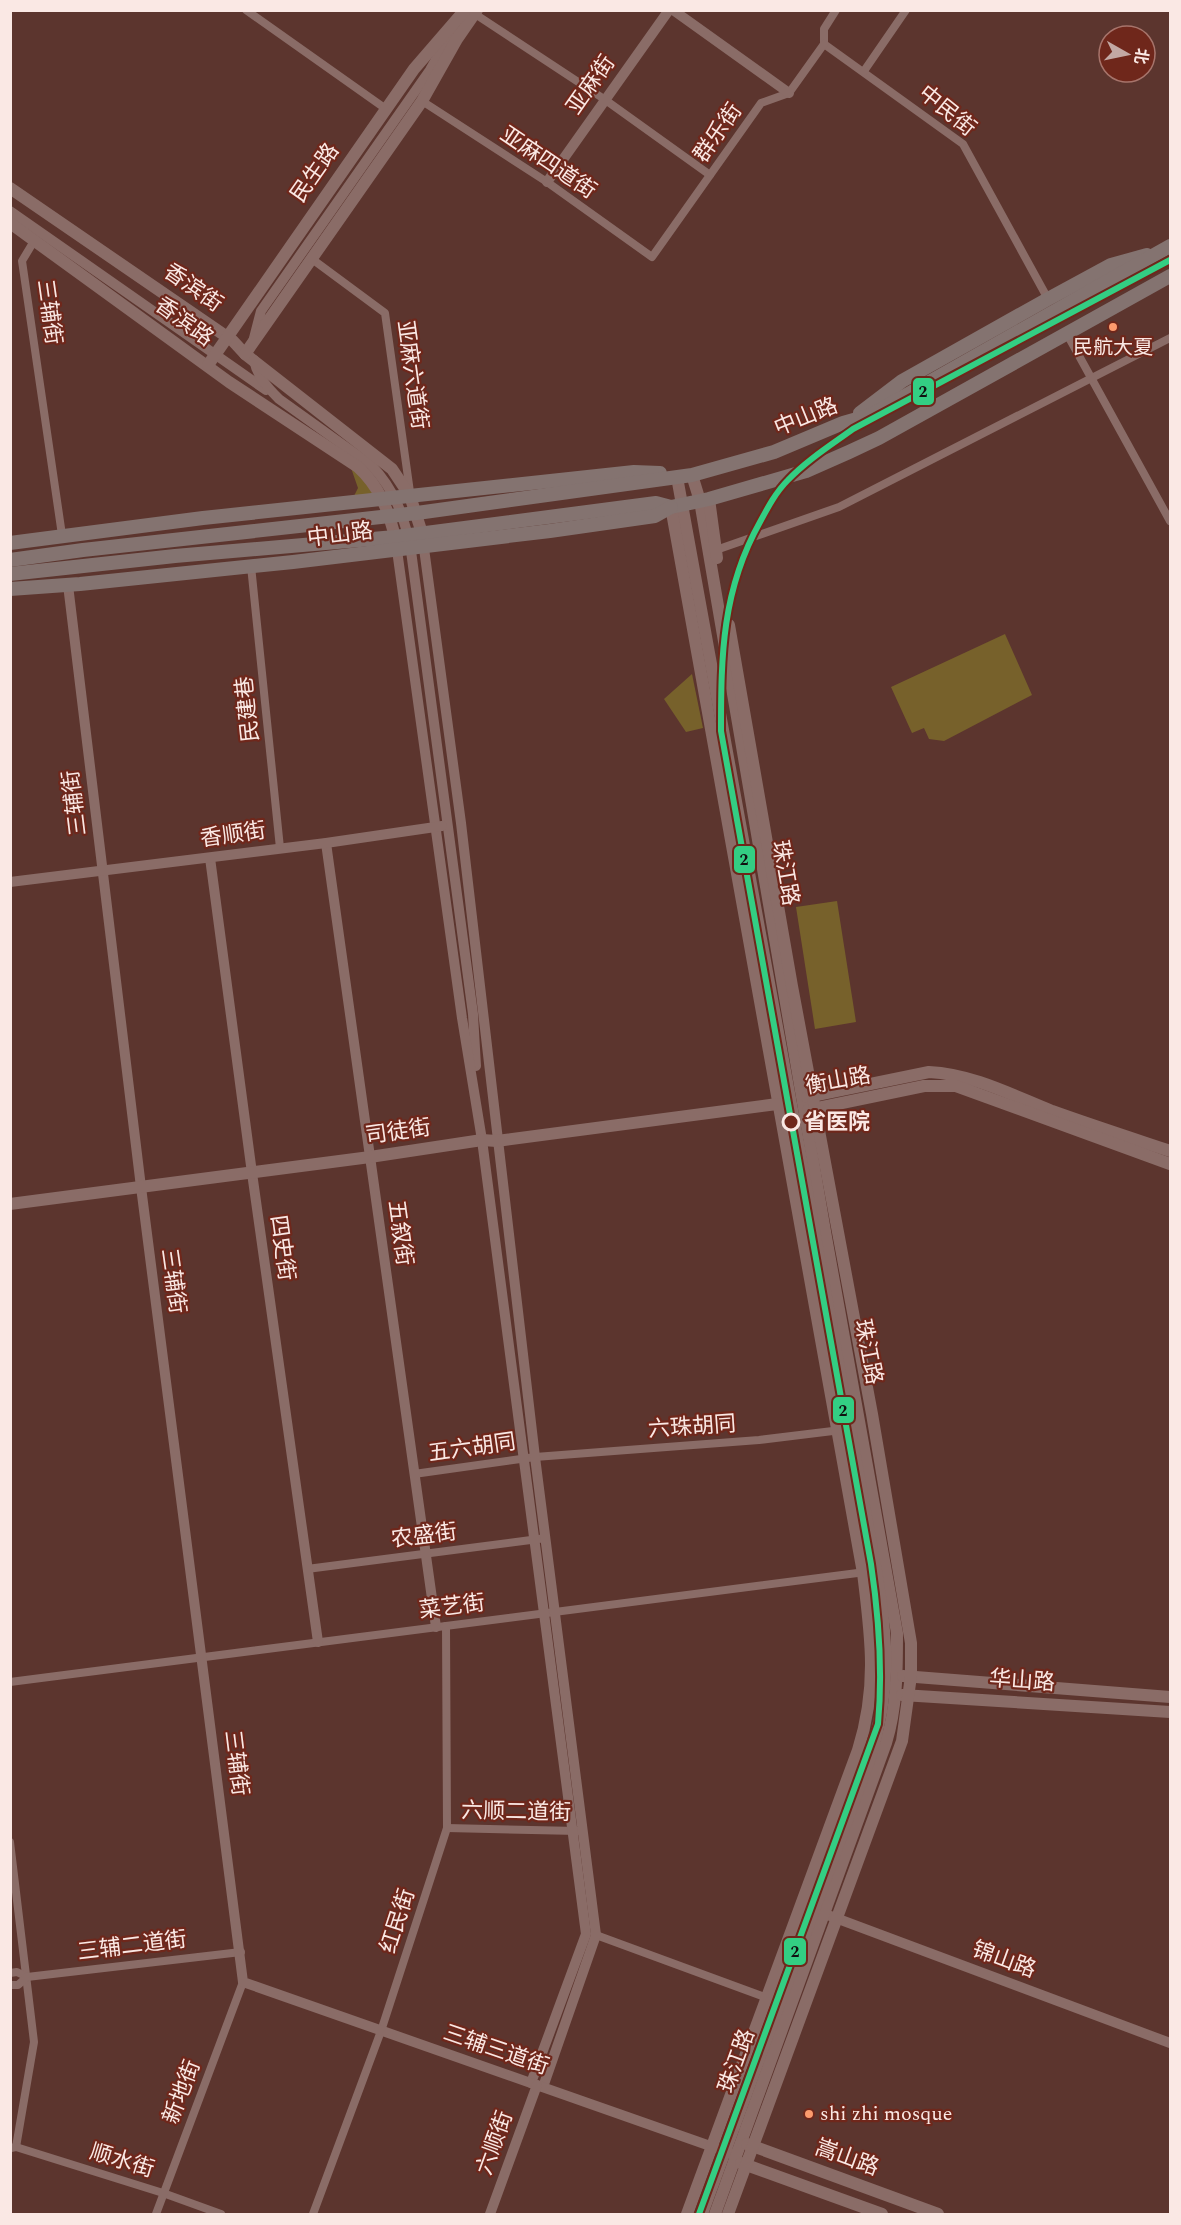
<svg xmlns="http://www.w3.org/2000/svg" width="1181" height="2225" font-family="Spectral,'Noto Sans SC',serif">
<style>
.green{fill:#77612b}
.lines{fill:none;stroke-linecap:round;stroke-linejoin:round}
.minor{stroke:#8a6c67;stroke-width:8}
.tertiary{stroke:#8a6c67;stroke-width:10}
.secondary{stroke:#8a6c67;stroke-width:12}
.primary{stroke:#847370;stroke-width:14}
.metro-1-casing{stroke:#6f271b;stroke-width:10}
.metro-1{stroke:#33ce83;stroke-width:6}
.bus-dot{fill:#fc9b6d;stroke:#6f271b;stroke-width:2}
.stop-dot{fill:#6f271b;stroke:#fae8e4;stroke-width:3}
.labels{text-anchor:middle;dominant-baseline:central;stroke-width:4.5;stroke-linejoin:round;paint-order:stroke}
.bus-label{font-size:20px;fill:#fae8e4;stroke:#6f271b}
.street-label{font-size:22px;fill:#fae8e4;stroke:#6f271b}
.stop-label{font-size:22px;font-weight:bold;fill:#fae8e4;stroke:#6f271b;text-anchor:start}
.line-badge{stroke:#6f271b;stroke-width:2}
.pale-badge-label{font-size:16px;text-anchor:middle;font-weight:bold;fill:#111}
</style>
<rect width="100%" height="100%" fill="#5c352e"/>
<g class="green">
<path d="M350,465L357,467L380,501L349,506L358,488Z"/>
<path d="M1005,634L1032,695L944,741L929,739L924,728L912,733L891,687Z"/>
<path d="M692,674L703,728L686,732L664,699Z"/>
<path d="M837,901L856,1022L815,1029L796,907Z"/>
</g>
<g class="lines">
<g class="minor">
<path d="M246,10L386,109"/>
<path d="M475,14L604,99L710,175"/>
<path d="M824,44L963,144L1048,299"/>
<path d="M824,44V29L836,10"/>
<path d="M864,71L906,10"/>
<path d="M422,101L547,182L652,257L761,103L789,93L824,44"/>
<path d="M34,241L22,261L62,535"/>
<path d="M312,259L385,313L410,492"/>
<path d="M1067,334L1170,521"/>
<path d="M716,550L839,507L1170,338"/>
<path d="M251,566L280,848"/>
<path d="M414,1474L535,1457L759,1440L841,1430"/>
<path d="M307,1569L546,1538"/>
<path d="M10,1682L881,1570"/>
<path d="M447,1828L578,1831"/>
<path d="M10,1842L34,2042L16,2147"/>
<path d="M596,1935L781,2003"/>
<path d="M10,1973L17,1972L27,1977"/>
<path d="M10,1985H18L27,1977L241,1952"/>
<path d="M11,2148L16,2147L163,2193L221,2214"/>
<path d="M156,2214L243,1982"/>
<path d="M313,2214L381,2031L447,1828L446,1626"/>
</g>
<g class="tertiary">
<path d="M673,10L789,93"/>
<path d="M547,182L669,10"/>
<path d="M10,211L266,390"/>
<path d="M253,342L261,311L430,70L454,28"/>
<path d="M254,360C257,376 267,387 279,399L371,465C395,490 405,518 411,551L473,1014L476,1066"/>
<path d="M423,541L461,823L535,1457L596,1935L543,2087"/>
<path d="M396,543L462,1018L482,1140L586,1934L531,2083"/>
<path d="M68,585L141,1187L243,1982L733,2154"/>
<path d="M326,843L436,1627"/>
<path d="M210,858L252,1173L318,1642"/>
<path d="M10,882L326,843L442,826"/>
<path d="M825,1914L1170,2043"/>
<path d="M490,2214L537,2085"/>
</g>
<g class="secondary">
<path d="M10,188L233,341L245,354L392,469L410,496L422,533"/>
<path d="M10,223L229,382L358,467C379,486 388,509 395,537"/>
<path d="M245,354L422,101L457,39L477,10"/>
<path d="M208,365L414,69L465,10"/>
<path d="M692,475L700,501L826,1237L897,1633C897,1671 897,1707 886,1743L715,2214"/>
<path d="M677,477L876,1571C888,1639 891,1691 870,1758L702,2214"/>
<path d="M709,499L717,558"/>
<path d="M671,507L863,1573C871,1637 878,1687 858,1750L687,2214"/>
<path d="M807,1097L929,1072C972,1074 1012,1095 1052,1111C1091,1125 1131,1138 1170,1151"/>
<path d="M808,1110L924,1086H956L1170,1164"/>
<path d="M10,1204L370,1157L482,1140L497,1141L777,1104L785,1105"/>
<path d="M903,1676L1170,1697"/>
<path d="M902,1695L1170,1712"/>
<path d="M747,2144L938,2214"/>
<path d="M741,2163L882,2214"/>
<path d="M728,2214L902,1741L911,1676V1643L872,1414L792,986L729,625"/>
</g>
<g class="primary">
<path d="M860,413L902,381L1048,299L1111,265L1147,255"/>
<path d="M10,543L203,518L634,472L660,473"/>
<path d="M10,560L83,550L417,513L692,475L774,452L843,423L871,415L1170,246"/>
<path d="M10,574L175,556L395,537L656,503L671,507L709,499L806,471L849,452L879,438L1170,276"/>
<path d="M10,589L80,584L293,562L550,531L655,516L671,507"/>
</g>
<g class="metro-1-casing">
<path id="metro-1" d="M699,2214L878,1724C883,1670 879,1618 871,1564L721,731C721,655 722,590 760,522C768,507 776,492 788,480C807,460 831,445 853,429L1170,260"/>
</g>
<use href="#metro-1" class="metro-1"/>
</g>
<g class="bus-dot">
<circle cx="1113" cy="327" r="5"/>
<circle cx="809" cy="2114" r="5"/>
</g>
<circle class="stop-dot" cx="791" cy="1122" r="8"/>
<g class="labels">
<g class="bus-label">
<text x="1113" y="348">民航大夏</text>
<text x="820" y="2114" text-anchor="start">shi zhi mosque</text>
</g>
<g class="street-label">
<text transform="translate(591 85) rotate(-55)">亚麻街</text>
<text transform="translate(947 111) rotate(39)">中民街</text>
<text transform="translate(718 133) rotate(-55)">群乐街</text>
<text transform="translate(548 163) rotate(34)">亚麻四道街</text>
<text transform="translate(315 173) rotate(-55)">民生路</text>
<text transform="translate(193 288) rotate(35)">香滨街</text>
<text transform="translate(49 312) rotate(82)">三辅街</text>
<text transform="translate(184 322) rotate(36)">香滨路</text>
<text transform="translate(412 375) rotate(82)">亚麻六道街</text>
<text transform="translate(806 417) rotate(-22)">中山路</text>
<text transform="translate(340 535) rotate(-7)">中山路</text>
<text transform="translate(248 709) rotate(-96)">民建巷</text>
<text transform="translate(75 803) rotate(-97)">三辅街</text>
<text transform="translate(233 835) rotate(-8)">香顺街</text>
<text transform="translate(785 873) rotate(80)">珠江路</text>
<text transform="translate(838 1081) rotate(-10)">衡山路</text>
<text transform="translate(398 1132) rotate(-8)">司徒街</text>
<text transform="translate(400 1233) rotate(82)">五叙街</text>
<text transform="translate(282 1248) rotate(82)">四史街</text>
<text transform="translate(173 1281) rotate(82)">三辅街</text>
<text transform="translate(868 1352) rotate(79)">珠江路</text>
<text transform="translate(692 1427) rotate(-4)">六珠胡同</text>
<text transform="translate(472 1448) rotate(-8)">五六胡同</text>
<text transform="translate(424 1536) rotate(-7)">农盛街</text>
<text transform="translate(452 1607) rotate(-7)">菜艺街</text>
<text transform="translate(1022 1681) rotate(4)">华山路</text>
<text transform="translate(236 1763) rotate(83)">三辅街</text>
<text transform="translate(516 1812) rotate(1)">六顺二道街</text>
<text transform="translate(398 1921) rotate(-72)">红民街</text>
<text transform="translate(132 1946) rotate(-7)">三辅二道街</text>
<text transform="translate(1004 1960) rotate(20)">锦山路</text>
<text transform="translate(496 2050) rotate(19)">三辅三道街</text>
<text transform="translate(737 2061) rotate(-70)">珠江路</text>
<text transform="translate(182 2092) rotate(-69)">新地街</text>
<text transform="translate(495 2143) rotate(-70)">六顺街</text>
<text transform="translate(847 2158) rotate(20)">嵩山路</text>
<text transform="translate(122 2161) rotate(17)">顺水街</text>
</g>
<g class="stop-label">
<text x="804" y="1122">省医院</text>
</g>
</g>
<g class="line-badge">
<rect x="912" y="377" width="23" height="29" rx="6" fill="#33ce83"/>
<rect x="733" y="845" width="23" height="29" rx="6" fill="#33ce83"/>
<rect x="832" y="1396" width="23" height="28" rx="6" fill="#33ce83"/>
<rect x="783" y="1937" width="24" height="29" rx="6" fill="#33ce83"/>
</g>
<g class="pale-badge-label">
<text x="923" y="397">2</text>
<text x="744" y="865">2</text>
<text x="843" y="1416">2</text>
<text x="795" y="1957">2</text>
</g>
<rect width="1181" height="2225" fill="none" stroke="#fae8e4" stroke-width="24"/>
<g transform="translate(1127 54) rotate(99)"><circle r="28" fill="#6f271b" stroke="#a7746b" stroke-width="1.5"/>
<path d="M0-4.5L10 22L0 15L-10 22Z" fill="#c3a9a4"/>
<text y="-9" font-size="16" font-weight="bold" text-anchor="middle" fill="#fae8e4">北</text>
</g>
</svg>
